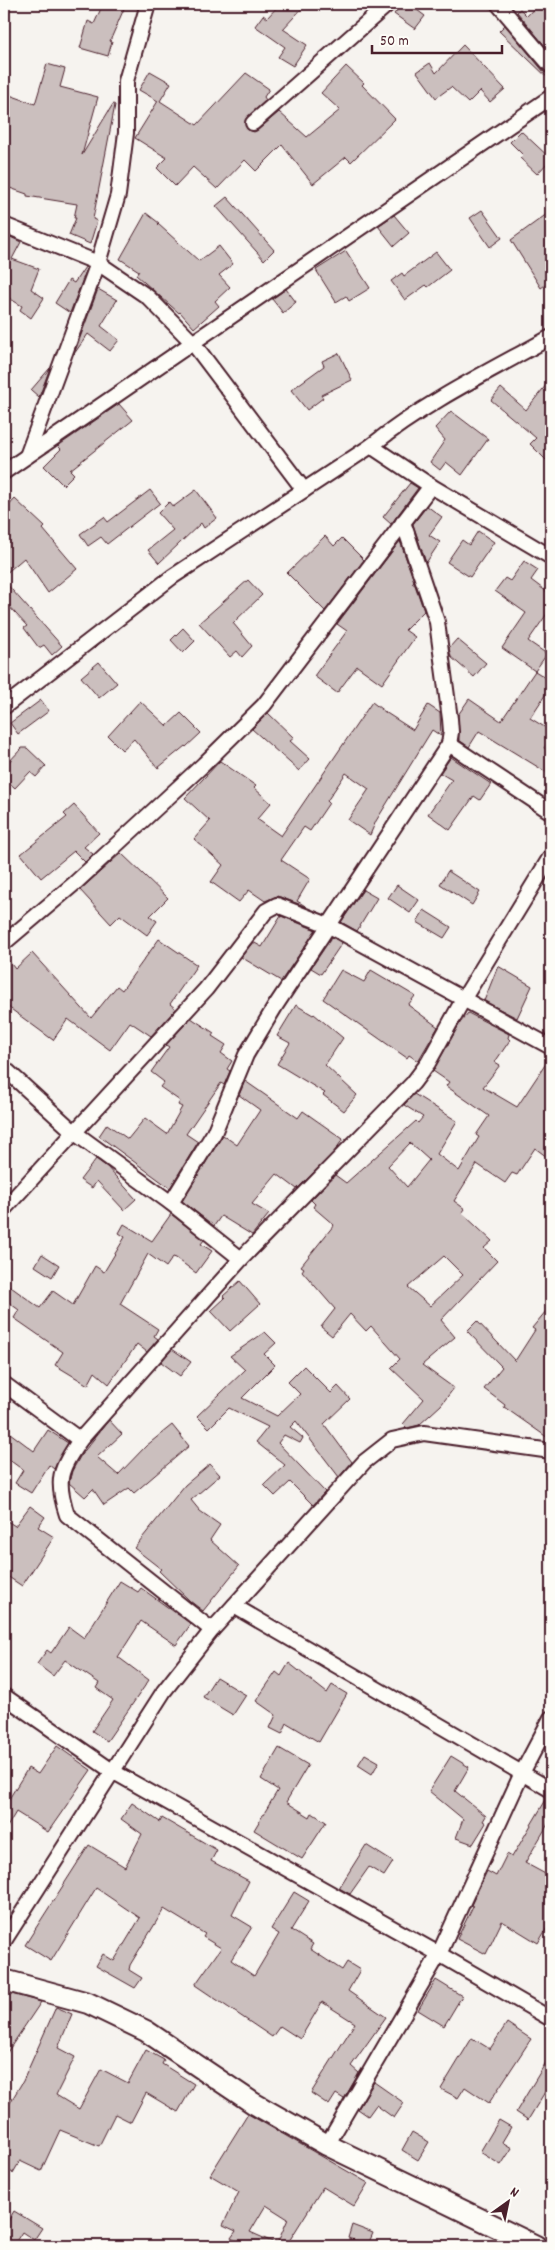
<svg xmlns="http://www.w3.org/2000/svg" width="555" height="2250" font-family="Dekko,sans-serif">
<style>
.building{fill:#cbbfbe;stroke:#4a1f2b;fill-rule:evenodd}
.lines{fill:none;stroke-linecap:round;stroke-linejoin:round}
.street-casing{stroke:#4a1f2b;stroke-width:18}
.secondary-casing{stroke:#4a1f2b;stroke-width:24}
.street{stroke:#fdfcf7;stroke-width:14}
.secondary{stroke:#fdfcf7;stroke-width:20}
</style>
<rect width="100%" height="100%" fill="#f6f3ef"/>
<filter id="ink" filterUnits="userSpaceOnUse"><feTurbulence type="fractalNoise" baseFrequency=".02" numOctaves="2"/><feDisplacementMap in="SourceGraphic" scale="10" xChannelSelector="R" yChannelSelector="G"/><feConvolveMatrix kernelMatrix="1 2 1 2 8 2 1 2 1" color-interpolation-filters="sRGB"/></filter>
<g filter="url(#ink)">
<g class="building">
<path d="M103,4H126L110,41L112,42L108,56L80,48L88,21L94,24Z"/>
<path d="M280,4H306L283,29L307,45L293,66L278,57L285,47L255,26L263,15L267,18Z"/>
<path d="M402,4H409L425,16L415,29L394,14Z"/>
<path d="M538,4H551V53L517,12L520,9L527,16Z"/>
<path d="M505,25L544,72L551,75V81L499,31Z"/>
<path d="M463,45L505,89L490,102L480,91L468,103L451,87L436,98L417,72L430,63L436,73Z"/>
<path d="M47,64L65,69L60,87L98,97L82,155L113,104L115,105L93,219L97,221L90,244L69,235L76,218H74L77,204L27,196V194L4,186V93L35,104Z"/>
<path d="M346,66L364,83L362,85L395,119L351,162L346,157L313,184L282,145L256,171L245,160L217,189L193,167L175,186L157,168L167,158L135,138L158,101L139,90L150,71L171,83L160,101L197,125L246,73L269,89L264,97L266,100L245,120L247,129L254,132L258,130L279,112L307,137L340,110L321,93Z"/>
<path d="M521,131L551,159L537,174L520,158L523,155L510,142Z"/>
<path d="M227,197L274,250L264,260L216,206Z"/>
<path d="M482,210L502,238L490,247L470,218Z"/>
<path d="M551,211V281L541,288L511,240Z"/>
<path d="M146,213L159,223L158,224L199,261L219,246L233,264L219,275L230,287L215,301L219,306L194,328L180,312L179,313L136,275L139,271L120,259Z"/>
<path d="M394,215L409,233L394,246L378,226Z"/>
<path d="M4,234L21,242L12,259L39,269L31,289L44,298L31,318L20,310L22,306L4,295Z"/>
<path d="M346,251L370,288L349,301L346,296L336,302L316,270Z"/>
<path d="M436,252L450,270L428,287L426,285L405,300L391,281L402,273L404,276Z"/>
<path d="M85,267L87,268L70,313L55,303L69,280L74,283Z"/>
<path d="M98,289L117,300L101,326L119,340L110,351L88,334L74,354Z"/>
<path d="M286,289L296,302L283,313L272,299Z"/>
<path d="M339,353L352,380L321,395L323,398L307,410L291,390L324,366L322,361Z"/>
<path d="M50,368L39,397L31,390Z"/>
<path d="M551,379V465L530,444L536,438L491,400L501,388L526,410Z"/>
<path d="M119,404L133,420L70,470L74,474L63,485L44,466L61,449L58,446Z"/>
<path d="M451,411L488,439L462,475L446,462L440,470L430,462L445,440L435,428Z"/>
<path d="M410,483L418,488L391,524L383,517Z"/>
<path d="M150,490L160,503L107,544L101,537L88,546L80,534L104,517L108,522Z"/>
<path d="M196,490L217,518L204,528L201,523L159,563L148,550L173,530L158,513L169,502L173,507Z"/>
<path d="M15,499L45,527L43,529L77,569L48,593L24,558L4,575V511Z"/>
<path d="M427,506L442,517L429,535L440,542L426,563L413,524Z"/>
<path d="M478,531L494,542L470,577L447,562L462,540L469,545Z"/>
<path d="M325,536L334,546L342,538L364,560L325,611L287,573Z"/>
<path d="M400,541L414,581L412,583L415,585L424,611L405,630L415,637L382,684L357,666L337,693L314,676L347,631L337,624Z"/>
<path d="M524,561L538,570L531,580L551,595V608L528,641L547,654L535,671L551,681V686L530,718L551,731V736L544,748L551,753V775L479,731L469,747L459,740L458,715L469,699L501,721L535,671L502,648L526,613L495,591L505,578L510,581Z"/>
<path d="M248,580L262,595L233,623L252,646L242,657L237,651L230,657L199,623Z"/>
<path d="M4,581L62,646L52,655L44,645L39,648L24,628L27,626L4,601Z"/>
<path d="M183,628L195,641L183,653L171,640Z"/>
<path d="M457,639L486,663L474,677L451,657L449,648Z"/>
<path d="M99,662L117,683L99,698L81,677Z"/>
<path d="M41,700L49,711L18,734L10,723Z"/>
<path d="M140,701L167,726L181,713L201,733L186,747L185,746L158,768L134,739L122,750L108,736Z"/>
<path d="M372,702L385,712L413,730L428,705L440,713L441,736L432,730L376,821L370,835L348,820L369,789L346,773L327,801L329,803L310,831L304,827L281,860L310,879L297,901L307,907L277,896L265,901L249,890L239,902L211,882L223,865L194,839L210,821L185,798L220,761L256,786L254,788L271,803L257,819L281,836Z"/>
<path d="M268,713L294,738L290,741L310,759L299,771L252,729Z"/>
<path d="M22,748H27L46,766L36,777L30,772L15,788L4,778V767Z"/>
<path d="M451,757L491,784L480,800L474,796L450,830L428,814L452,780L440,773Z"/>
<path d="M74,805L99,833L84,847L93,854L85,862L74,851L41,878L21,854L67,817L64,814Z"/>
<path d="M121,853L168,898L150,916L157,921L147,935L120,915L111,924L80,890Z"/>
<path d="M448,871L480,892L472,905L440,884Z"/>
<path d="M397,885L419,900L410,913L388,898Z"/>
<path d="M363,890L377,898L357,931L341,922Z"/>
<path d="M424,910L451,927L444,938L417,922Z"/>
<path d="M281,916L316,930L281,981L241,957L253,942L262,947Z"/>
<path d="M332,937L342,943L321,974L311,968Z"/>
<path d="M159,939L197,965L170,1004L176,1009L151,1036L130,1022L110,1050L68,1019L53,1040L4,1004V955L15,969L32,953L91,1018L117,986L122,990Z"/>
<path d="M498,966L532,986L517,1018L484,1001Z"/>
<path d="M341,970L364,982L371,970L415,996L408,1005L438,1027L418,1061L409,1055L407,1058L323,999Z"/>
<path d="M296,1005L313,1015L314,1014L343,1038L325,1065L357,1095L344,1111L323,1095L325,1093L277,1064L290,1043L277,1036Z"/>
<path d="M468,1013L509,1034L508,1038L510,1040L495,1062L500,1065L483,1087L517,1107L551,1056V1160L535,1148L517,1175L512,1173L505,1183L477,1164L454,1201L465,1209L462,1213L492,1241L484,1248L497,1261L441,1320L455,1337L422,1365L454,1388L441,1405L419,1425L407,1428L403,1424L424,1399L391,1368L400,1359L371,1326L366,1331L350,1314L332,1336L321,1327L335,1309L302,1271L304,1268L301,1266L334,1225L313,1207L315,1204L311,1200L335,1175L346,1183L416,1121L418,1123L423,1117L404,1105L414,1094L457,1121L437,1154L459,1171L479,1137L476,1135L489,1116L446,1086L449,1082L433,1071L460,1023ZM410,1143L429,1160L407,1187L388,1166ZM444,1256L463,1275L430,1306L408,1287Z"/>
<path d="M191,1018L214,1033L212,1036L226,1045L221,1053L232,1061L227,1069L230,1071L224,1085L221,1083L186,1134L198,1142L170,1188L99,1136L107,1124L128,1139L145,1118L167,1134L182,1107L178,1105L180,1101L160,1087L164,1082L151,1072L169,1047L166,1045Z"/>
<path d="M245,1081L298,1118L303,1111L343,1139L334,1152L297,1189L277,1174L252,1204L269,1214L252,1235L221,1216L214,1226L182,1201L223,1135L237,1145L260,1110L239,1095Z"/>
<path d="M96,1159L107,1167L136,1199L124,1210L97,1181L92,1188L80,1180Z"/>
<path d="M171,1214L204,1240L201,1244L212,1251L196,1273L176,1258L173,1257L166,1267L148,1254L120,1304L158,1329L154,1336L158,1339L147,1352L137,1344L109,1384L95,1372L88,1385L55,1365L63,1352L14,1318L19,1310L4,1299V1282L40,1308L53,1291L73,1305L95,1266L104,1272L125,1237L119,1233L124,1224L152,1241Z"/>
<path d="M42,1254L59,1265L52,1277L35,1266Z"/>
<path d="M240,1281L260,1304L230,1331L211,1311L225,1298L223,1296Z"/>
<path d="M551,1305V1440L504,1407L505,1405L484,1389L502,1367L467,1331L477,1321L515,1361L535,1330L532,1328Z"/>
<path d="M265,1332L276,1343L264,1354L275,1365L242,1398L277,1416L300,1394L288,1382L304,1366L331,1393L338,1386L350,1399L324,1424L352,1462L339,1477L296,1421L290,1427L303,1438L300,1443L284,1435L278,1443L325,1492L313,1505L290,1482L275,1496L264,1485L285,1465L256,1442L268,1427L229,1408L209,1428L197,1416L245,1370L230,1356Z"/>
<path d="M172,1349L191,1362L180,1376L161,1362Z"/>
<path d="M109,1420L122,1434L97,1457L118,1475L146,1446L172,1425L189,1446L134,1493L129,1488L104,1505L93,1489L85,1497L69,1483L72,1471L81,1455Z"/>
<path d="M48,1430L68,1443L54,1469L49,1465L31,1493L15,1483L23,1470L4,1456V1441L10,1433L34,1451Z"/>
<path d="M210,1464L220,1475L191,1500L200,1511L220,1525L210,1540L239,1566L203,1611L190,1601L159,1571L161,1569L134,1548L185,1485Z"/>
<path d="M30,1506L45,1517L38,1527L54,1537L22,1586L4,1574V1519L15,1526Z"/>
<path d="M120,1581L138,1592L141,1588L191,1624L176,1645L141,1621L118,1657L149,1680L107,1741L92,1731L113,1700L96,1688L99,1683L65,1660L53,1676L37,1664L47,1650L51,1653L69,1627L84,1638Z"/>
<path d="M289,1663L327,1693L332,1685L347,1694L319,1742L287,1723L282,1734L270,1728L276,1715L256,1701L276,1672L281,1676Z"/>
<path d="M216,1677L246,1695L233,1715L203,1697Z"/>
<path d="M57,1746L91,1770L48,1832L16,1812L4,1832V1807L28,1768L38,1774Z"/>
<path d="M279,1748L308,1765L286,1802L310,1817L312,1813L326,1822L302,1859L254,1830L278,1790L261,1779Z"/>
<path d="M365,1754L379,1762L372,1774L358,1765Z"/>
<path d="M451,1756L469,1767L455,1791L486,1816L483,1821L486,1823L473,1844L456,1838L463,1819L429,1791Z"/>
<path d="M547,1798L551,1799V1819L525,1863L551,1877V1921L538,1943L502,1921L486,1954L457,1939L473,1906L471,1905L487,1871L496,1876L507,1854L512,1857Z"/>
<path d="M132,1803L160,1822L162,1818L217,1850L211,1861L249,1881L232,1915L252,1927L231,1960L254,1976L279,1934L271,1929L294,1892L309,1901L291,1930L313,1944L310,1949L342,1970L347,1962L360,1970L348,1991L386,2017L351,2066L359,2073L344,2099L336,2094L329,2105L311,2093L355,2023L322,2002L300,2039L280,2026L272,2037L195,1985L221,1948L203,1937L205,1934L164,1909L130,1965L129,1970L142,1978L135,1988L96,1966L103,1954L114,1961L140,1918L96,1888L51,1961L25,1945L89,1845L125,1867L142,1834L121,1819Z"/>
<path d="M366,1845L393,1862L384,1876L369,1867L350,1894L339,1888Z"/>
<path d="M436,1980L462,1996L444,2026L418,2010Z"/>
<path d="M4,1992L41,2002L4,2057Z"/>
<path d="M56,2007L72,2014L58,2048L75,2057L56,2095L79,2109L101,2069L128,2083L146,2050L164,2060L162,2064L194,2084L178,2112L146,2093L131,2122L115,2114L99,2146L60,2130L41,2171L20,2161L13,2173L4,2168V2113L23,2081Z"/>
<path d="M507,2023L531,2039L489,2103L465,2087L458,2098L441,2089L472,2038L490,2049Z"/>
<path d="M551,2054V2082L528,2120L516,2112Z"/>
<path d="M374,2082L404,2103L394,2118L376,2105L368,2116L358,2109Z"/>
<path d="M248,2114L368,2183L354,2206L323,2187L286,2246H245L231,2238L236,2231L223,2225L239,2192L210,2175ZM266,2205L288,2219L277,2244L250,2232Z"/>
<path d="M499,2120L511,2127L502,2142L512,2148L501,2165L480,2152Z"/>
<path d="M412,2132L429,2142L418,2160L402,2150Z"/>
<path d="M14,2211L42,2228L34,2240L22,2232L13,2246H4V2228Z"/>
<path d="M352,2225L373,2233L368,2245L348,2238Z"/>
</g>
<g class="lines">
<g class="street-casing">
<g id="street">
<path d="M498,4L551,66"/>
<path d="M253,123L388,4"/>
<path d="M4,225L98,263L148,297L193,343L304,490"/>
<path d="M371,446L431,486L551,557"/>
<path d="M27,456L98,263L118,195L126,133V81L148,4"/>
<path d="M4,472L551,97"/>
<path d="M4,707L172,577L371,446C426,402 490,371 551,337"/>
<path d="M449,744L551,812"/>
<path d="M4,943L75,883L204,764L264,705L431,486"/>
<path d="M4,1068L75,1133L171,1203L241,1259"/>
<path d="M171,1203L214,1133L246,1055L276,1005L449,744L451,732L450,719L437,622L403,522"/>
<path d="M4,1209L206,989L266,911L277,905L328,925L551,1047"/>
<path d="M4,1384L80,1440"/>
<path d="M234,1606L551,1790"/>
<path d="M212,1630L67,1515C55,1479 60,1470 80,1440L241,1259L413,1083L428,1063L464,998L551,856"/>
<path d="M4,1696L112,1771L439,1954L551,2019"/>
<path d="M4,1941L164,1691L212,1630L364,1462L392,1440L424,1433L551,1451"/>
<path d="M327,2145L439,1954L522,1773L551,1718"/>
</g>
</g>
<g class="secondary-casing">
<path id="secondary" d="M4,1980L88,2003L146,2031L253,2103L327,2145L536,2246"/>
</g>
<use href="#street" class="street"/>
<use href="#secondary" class="secondary"/>
</g>
</g>
<rect width="555" height="2250" fill="none" stroke="#fdfcf7" stroke-width="20"/>
<rect x="10" y="10" width="535" height="2230" fill="none" stroke="#4a1f2b" stroke-width="2" filter="url(#ink)"/>
<g transform="translate(508 2202) rotate(33)" stroke="#fdfcf7" stroke-width="4" paint-order="stroke">
<path d="M0-4L9 19L0 12L-9 19Z" fill="#4a1f2b"/>
<text y="-8" font-size="14" font-weight="bold" text-anchor="middle" fill="#4a1f2b">N</text>
</g>
<path d="M372 45v8h130v-8" fill="none" stroke="#4a1f2b" stroke-width="2.5"/>
<text x="380" y="45" font-size="15" fill="#4a1f2b" stroke="#fdfcf7" stroke-width="4" paint-order="stroke">50 m</text>
</svg>
